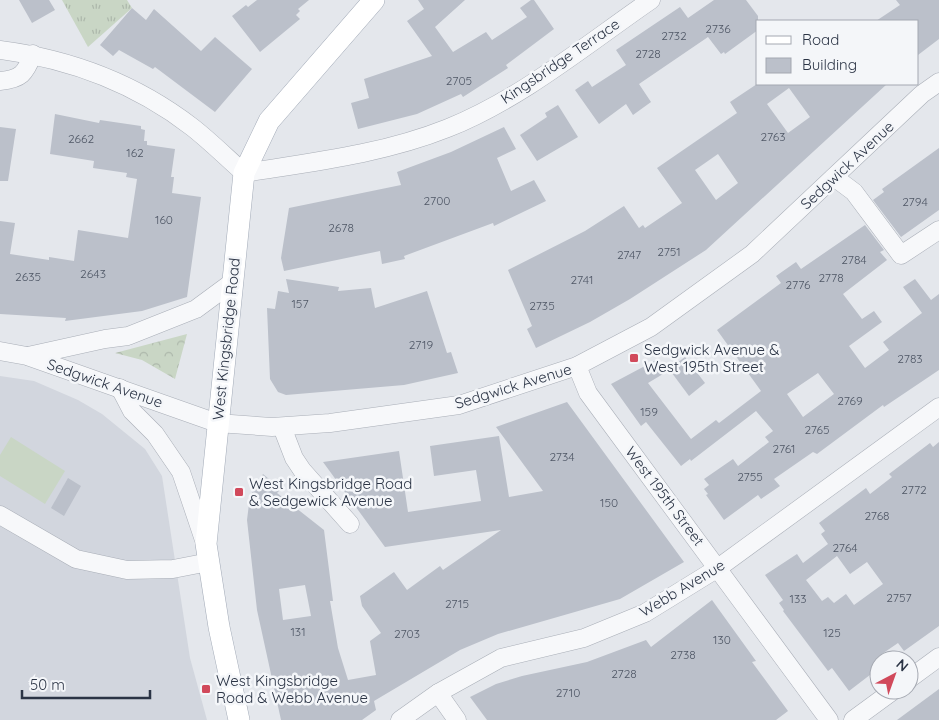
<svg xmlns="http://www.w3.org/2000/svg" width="939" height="720" font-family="Quicksand,sans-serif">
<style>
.built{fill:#d2d6de}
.grass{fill:url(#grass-tufts)}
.park{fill:url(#park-crowns)}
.garden{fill:#c9d6c5}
.building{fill:#bbc0ca;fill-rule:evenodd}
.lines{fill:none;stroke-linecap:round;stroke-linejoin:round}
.minor-casing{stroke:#a9aeb7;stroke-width:19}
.major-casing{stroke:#a3abb8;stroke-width:22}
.minor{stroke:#f7f8fa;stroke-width:18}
.major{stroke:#fff;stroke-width:21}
.poi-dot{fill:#d1495b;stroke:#f4f6f9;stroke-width:2}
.labels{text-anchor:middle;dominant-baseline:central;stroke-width:5;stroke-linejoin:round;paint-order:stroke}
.number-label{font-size:12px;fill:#4f5766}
.street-label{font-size:15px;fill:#2b3445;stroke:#f4f6f9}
.poi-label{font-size:15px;fill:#2b3445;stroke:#f4f6f9;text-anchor:start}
</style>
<defs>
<pattern id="grass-tufts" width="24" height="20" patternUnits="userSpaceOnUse" patternTransform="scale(1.25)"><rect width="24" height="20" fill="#c9d6c5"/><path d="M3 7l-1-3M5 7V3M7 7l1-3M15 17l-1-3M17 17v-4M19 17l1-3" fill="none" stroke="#adb8ab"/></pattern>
<pattern id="park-crowns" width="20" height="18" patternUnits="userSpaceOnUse" patternTransform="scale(1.25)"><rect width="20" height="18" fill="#c9d6c5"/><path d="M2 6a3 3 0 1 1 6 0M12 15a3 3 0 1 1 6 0" fill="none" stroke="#adb8ab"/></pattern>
</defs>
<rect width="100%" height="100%" fill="#e4e7ec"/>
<path class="built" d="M0,376L34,381L78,400L102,414L145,449L162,476L190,658L207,720H0Z"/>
<path class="grass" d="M62,0H127L132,8L88,47Z"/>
<path class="park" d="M187,334L175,379L142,360L115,353Z"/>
<path class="garden" d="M11,437L65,471L45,504L0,476V455Z"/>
<g class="building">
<path d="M19,0H49L55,10L32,23Z"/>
<path d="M257,0H309L298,9L300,11L296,15L300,19L260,52L232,16L246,5L248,7Z"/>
<path d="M418,0H465L435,27L453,52L486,32L492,40L527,17L520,8L531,0H534L554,29L506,65L508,68L463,97L461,94L417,114L358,129L351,103L369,98L364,79L432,56L407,21L424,9Z"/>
<path d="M714,0H746L758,16V30L725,54L724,52L721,54L708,37L639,84L651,102L633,115L626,104L599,124L575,90L588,81L592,87L626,65L616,50L680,7L688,18Z"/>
<path d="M896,0H939V39L918,55V21H876L900,5Z"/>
<path d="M132,8L146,20L154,9L201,51L215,37L252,69L215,112L155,67L153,69L119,50L113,56L100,45Z"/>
<path d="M757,84H887L706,250L630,299L590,322L536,348L527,329L532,326L508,270L585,231L624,206L639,228L643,225L645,228L682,203L657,168L737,113L730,102ZM789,88L810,117L788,133L767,104ZM718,154L738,183L716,200L695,170Z"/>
<path d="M558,105L578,137L537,161L520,135L547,117L545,113Z"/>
<path d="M55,114L99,123L100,120L141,126V129L145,130L144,141H147V145L175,149L171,177H174L172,193L201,197L187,297L142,311L65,321L66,318L0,314V221L15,223L10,254L49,260V257L74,261L78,230L128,238L137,179L126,177L127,173L93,168L94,161L50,154Z"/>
<path d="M0,127L16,129L8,181H0Z"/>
<path d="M504,127L516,149L497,158L511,191L534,180L546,201L494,226L493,223L404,256L405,259L382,264L380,251L284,271L281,258L289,208L401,185L397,172L451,152Z"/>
<path d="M939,148V210L901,237L873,200L884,192L882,189Z"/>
<path d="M865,225L884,250L880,252L887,260L843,294L862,319L874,311L882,322L849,346L865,368L889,350L883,342L922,313L903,287L915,279L931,300L939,294V370L884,407L883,405L817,454L813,452L774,479L780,486L761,499L758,495L724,520L706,495L708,494L704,489L709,485L704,479L733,459L738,466L769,442L765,437L773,431L756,411L691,461L690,459L681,466L646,422L641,426L611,384L658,359L668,371L648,383L691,439L716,420L719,423L761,391L717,330L781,283L776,276L796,262L801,269ZM818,373L834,394L803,417L787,394Z"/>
<path d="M286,279L339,287L338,291L371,288L375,308L427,291L447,353L451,352L458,373L404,385L286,395L278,392L270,379L267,308L275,309L278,291L289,293Z"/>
<path d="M685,357L705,383L689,396L669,369Z"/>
<path d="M567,402L684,562L620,599L498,634L460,650L374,701L376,710L362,720H281L257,610L247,520L250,496L263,474L281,489L277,493L324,530L333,601H330L338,648L348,680L376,675L370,641L381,633L362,606L360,596L394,572L407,590L440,566L443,570L501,530L385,547L323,462L399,451L408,512L481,501L476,470L434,476L430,446L499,436L509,497L543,491L496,427ZM305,585L311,616L283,620L279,589Z"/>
<path d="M939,442V626L904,651L898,643L879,656V668L849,691L832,668L828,671L783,611L784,610L779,603L783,600L765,575L797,554L803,563L828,544L821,534L825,531L819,523L866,488L870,494L892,477L889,474L930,443L933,447ZM837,556L850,574L867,562L883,584L854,605L846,594L834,603L828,597L822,601L806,580Z"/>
<path d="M68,478L81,486L64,516L51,508Z"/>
<path d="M712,600L756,661L752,662L788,711L776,720H487L470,697L496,684L522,676L587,662L646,640L651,647Z"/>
<path d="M939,689V720H897Z"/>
</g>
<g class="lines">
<g class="minor-casing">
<g id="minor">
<path d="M0,50C70,59 136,84 192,127C210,141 227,158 244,173C313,162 383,154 448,128C521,99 587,44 651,0"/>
<path d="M0,81C21,79 25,74 33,54"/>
<path d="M834,177L854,192L901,255L939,230"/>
<path d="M0,351L27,356L217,423L272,427L330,423L459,405L577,366L651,327L752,254L922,94L939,82"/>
<path d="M28,356L105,339L128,336L196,309L234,281"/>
<path d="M577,366L588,393L829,720"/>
<path d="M120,388L132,411L155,434L181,472L205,543"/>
<path d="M282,427L294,458L302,470L350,524"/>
<path d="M0,515L76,559L127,570L173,569L209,562"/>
<path d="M909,679L939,657"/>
<path d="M438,693L457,720"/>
<path d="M400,720L438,693L501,658L584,638L645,613L718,568L939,407"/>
<path d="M853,720L894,690"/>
</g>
</g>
<g class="major-casing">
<path id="major" d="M239,720L219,627L206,544L244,173L269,121L374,0"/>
</g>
<use href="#minor" class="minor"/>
<use href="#major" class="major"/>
</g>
<g class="poi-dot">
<rect x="629" y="353" width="10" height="10" rx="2.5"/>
<rect x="234" y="487" width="10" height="10" rx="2.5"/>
<rect x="201" y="684" width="10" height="10" rx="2.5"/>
</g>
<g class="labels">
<g class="number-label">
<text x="718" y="28">2736</text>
<text x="674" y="35">2732</text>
<text x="648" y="53">2728</text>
<text x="459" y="80">2705</text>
<text x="773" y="136">2763</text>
<text x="81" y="138">2662</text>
<text x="135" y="152">162</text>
<text x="437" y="200">2700</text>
<text x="915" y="201">2794</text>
<text x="164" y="219">160</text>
<text x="341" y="227">2678</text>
<text x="669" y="251">2751</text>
<text x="629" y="254">2747</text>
<text x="854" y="259">2784</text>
<text x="93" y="273">2643</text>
<text x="28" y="276">2635</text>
<text x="831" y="277">2778</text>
<text x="582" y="279">2741</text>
<text x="798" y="284">2776</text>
<text x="300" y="303">157</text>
<text x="542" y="305">2735</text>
<text x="421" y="344">2719</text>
<text x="910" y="358">2783</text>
<text x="850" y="400">2769</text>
<text x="649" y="411">159</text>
<text x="817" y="429">2765</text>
<text x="784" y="448">2761</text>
<text x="562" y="456">2734</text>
<text x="750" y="476">2755</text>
<text x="914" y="489">2772</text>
<text x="609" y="502">150</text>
<text x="877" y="515">2768</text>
<text x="845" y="547">2764</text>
<text x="899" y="597">2757</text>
<text x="798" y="598">133</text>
<text x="457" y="603">2715</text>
<text x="298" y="631">131</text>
<text x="832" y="632">125</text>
<text x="407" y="633">2703</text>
<text x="722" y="639">130</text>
<text x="683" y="654">2738</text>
<text x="624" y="673">2728</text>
<text x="568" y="692">2710</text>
</g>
<g class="street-label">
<text transform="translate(560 61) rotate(-34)">Kingsbridge Terrace</text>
<text transform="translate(847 165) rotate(-43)">Sedgwick Avenue</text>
<text transform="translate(226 339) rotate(-84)">West Kingsbridge Road</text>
<text transform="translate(105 383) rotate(19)">Sedgwick Avenue</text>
<text transform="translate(513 386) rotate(-17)">Sedgwick Avenue</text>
<text transform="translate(665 496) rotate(53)">West 195th Street</text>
<text transform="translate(682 588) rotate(-31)">Webb Avenue</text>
</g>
<g class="poi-label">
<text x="644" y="349">Sedgwick Avenue &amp;<tspan x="644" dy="17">West 195th Street</tspan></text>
<text x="249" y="483">West Kingsbridge Road<tspan x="249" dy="17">&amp; Sedgewick Avenue</tspan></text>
<text x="216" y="680">West Kingsbridge<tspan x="216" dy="17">Road &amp; Webb Avenue</tspan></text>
</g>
</g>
<rect x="756" y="20" width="162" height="65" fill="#f4f6f9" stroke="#a4a8b1"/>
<rect x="766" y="36" width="25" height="8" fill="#ffffff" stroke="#a4a8b1"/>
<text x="802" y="45" font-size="15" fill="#2b3445">Road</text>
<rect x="766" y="58" width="25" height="15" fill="#bbc0ca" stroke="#a4a8b1"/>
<text x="802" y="70" font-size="15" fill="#2b3445">Building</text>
<g transform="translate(894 675) rotate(41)"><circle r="24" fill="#f4f6f9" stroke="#a4a8b1"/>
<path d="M0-4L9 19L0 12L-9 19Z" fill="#d1495b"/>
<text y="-8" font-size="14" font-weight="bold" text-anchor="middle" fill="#2b3445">N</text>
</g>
<path d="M22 690v8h128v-8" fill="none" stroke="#2b3445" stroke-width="2.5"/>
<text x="30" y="690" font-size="15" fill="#2b3445" stroke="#f4f6f9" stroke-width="4" paint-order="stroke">50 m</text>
</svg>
